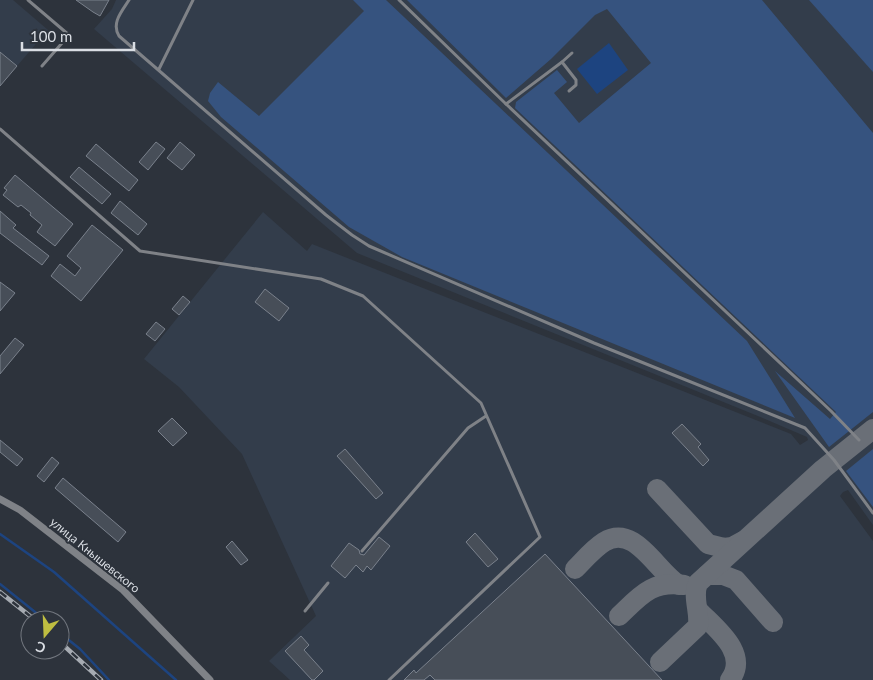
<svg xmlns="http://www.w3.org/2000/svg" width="873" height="680" font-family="Lato,sans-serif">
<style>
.built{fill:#333d4b}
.green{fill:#36537f}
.water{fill:#1d4480}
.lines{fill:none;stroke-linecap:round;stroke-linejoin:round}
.stream{stroke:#1d4480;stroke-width:2.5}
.taxiway{stroke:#6a6f77;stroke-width:20}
.building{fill:#474e58;stroke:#7a818c}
.service{stroke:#7f8287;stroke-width:3}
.minor{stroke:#7f8287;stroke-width:7}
.rail-casing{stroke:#a6abb2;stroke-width:4.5}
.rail{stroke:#2d333c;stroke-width:2.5;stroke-dasharray:8;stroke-linecap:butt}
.labels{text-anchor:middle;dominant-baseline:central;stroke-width:4;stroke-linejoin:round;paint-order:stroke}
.street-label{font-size:12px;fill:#dadee4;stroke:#2d333c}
</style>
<rect width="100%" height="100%" fill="#2d333c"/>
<g class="built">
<path d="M0,0H13L48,30L17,66L0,52Z"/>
<path d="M116,0H873V525L848,490L843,492L840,496L873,541V680H290L269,661L316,616L242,454L179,387L144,359L263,212L307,251L312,244L791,434L800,445L808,440L807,437L765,419L357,253L94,29L112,9Z"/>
</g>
<g class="green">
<path d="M353,0H386L747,341L795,418L402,257L349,227L221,117L208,101L210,93L218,82L259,116L364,11Z"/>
<path d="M407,0H762L873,133V412L829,447L775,371L830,419L836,412L515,108L516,102L557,70L567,82L554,93L579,123L651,63L607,9L595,15L551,59L506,98Z"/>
<path d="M809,0H873V72Z"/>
<path d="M873,449V507L846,471Z"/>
</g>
<path class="water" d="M609,43L628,70L597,94L577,69Z"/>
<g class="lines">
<g class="stream">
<path d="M0,534L54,572L176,680"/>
<path d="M0,584L45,620"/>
<path d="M60,633L80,649L109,680"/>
</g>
<g class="taxiway">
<path d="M657,489L708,544L724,548L732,547L743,541"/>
<path d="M575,569C584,560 593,549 604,542C635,523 656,571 679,585"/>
<path d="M707,575H723L736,580L773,622"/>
<path d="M698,610C715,628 750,653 730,680"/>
<path d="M619,616C640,596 652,580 684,585"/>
<path d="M660,662L698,626C700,611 692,597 698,583L823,469L873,429"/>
</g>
</g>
<g class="building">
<path d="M76,0H109L100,16L93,12Z"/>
<path d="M0,52L17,66L0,86Z"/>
<path d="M156,142L165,149L148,170L139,162Z"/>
<path d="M180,142L195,155L182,170L167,158Z"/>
<path d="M96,144L138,180L129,191L86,156Z"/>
<path d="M79,167L111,194L102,204L70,177Z"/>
<path d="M15,175L73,224L55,246L37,232L42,225L30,215L31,213L21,205L18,207L3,195L7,190L4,188Z"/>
<path d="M120,201L147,224L138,235L111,213Z"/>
<path d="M0,211L16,225L13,228L49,256L42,265L0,233Z"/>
<path d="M92,225L123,250L81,301L51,276L60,264L75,276L81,268L67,256Z"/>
<path d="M0,282L15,293L0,311Z"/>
<path d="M265,289L289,308L279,321L255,302Z"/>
<path d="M183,296L190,302L179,315L172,309Z"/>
<path d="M156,322L165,329L155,341L146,334Z"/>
<path d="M15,338L24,345L0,374V356Z"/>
<path d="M172,418L187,433L173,446L158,431Z"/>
<path d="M682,424L701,444L698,447L709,460L703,466L672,433Z"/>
<path d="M0,440L23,459L17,466L0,452Z"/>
<path d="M345,449L383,493L376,499L337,456Z"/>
<path d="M52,457L59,463L44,482L37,476Z"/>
<path d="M63,478L126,532L118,542L55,488Z"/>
<path d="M475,533L498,559L488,567L466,542Z"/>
<path d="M379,537L390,546L371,570L367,566L363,572L356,565L345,578L331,566L349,543L359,550L360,554L364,555Z"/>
<path d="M232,541L248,560L241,565L226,547Z"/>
<path d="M545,554L662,680H435L430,675L424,680H404L414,670L416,673Z"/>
<path d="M301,636L309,645L304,650L323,671L314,680H312L285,651Z"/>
</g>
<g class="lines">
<g class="service">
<path d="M28,0L69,35L42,66"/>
<path d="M129,0C122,11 111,23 119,36L326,215L352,235L369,246L594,343L805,428L834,460L873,513"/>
<path d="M399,0L506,104L831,411L859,440"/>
<path d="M159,69L193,0"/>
<path d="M569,91L576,85V80L562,62L572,53"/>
<path d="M506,104L562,62"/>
<path d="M0,129L140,251L321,279L363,296L481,403L540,537L389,680"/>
<path d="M362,551L468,428L486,416"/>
<path d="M305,611L328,583"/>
</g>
<path class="minor" d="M0,499L20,510L123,590L210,680"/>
<g class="rail-casing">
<g id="rail">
<path d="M0,592L35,620"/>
<path d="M60,642L101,680"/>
</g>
</g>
<use href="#rail" class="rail"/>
</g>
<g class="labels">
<g class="street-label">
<text transform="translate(95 555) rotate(39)">улица Кнышевского</text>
</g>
</g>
<g transform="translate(45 635) rotate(199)"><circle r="24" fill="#2d333c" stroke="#72777f"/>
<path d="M0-4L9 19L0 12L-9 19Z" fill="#bfbe41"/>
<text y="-8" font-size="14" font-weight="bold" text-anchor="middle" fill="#dadee4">С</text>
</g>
<path d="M22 42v8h112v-8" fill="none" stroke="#dadee4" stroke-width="2.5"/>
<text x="30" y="42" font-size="15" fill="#dadee4" stroke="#2d333c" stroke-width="4" paint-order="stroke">100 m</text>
</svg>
